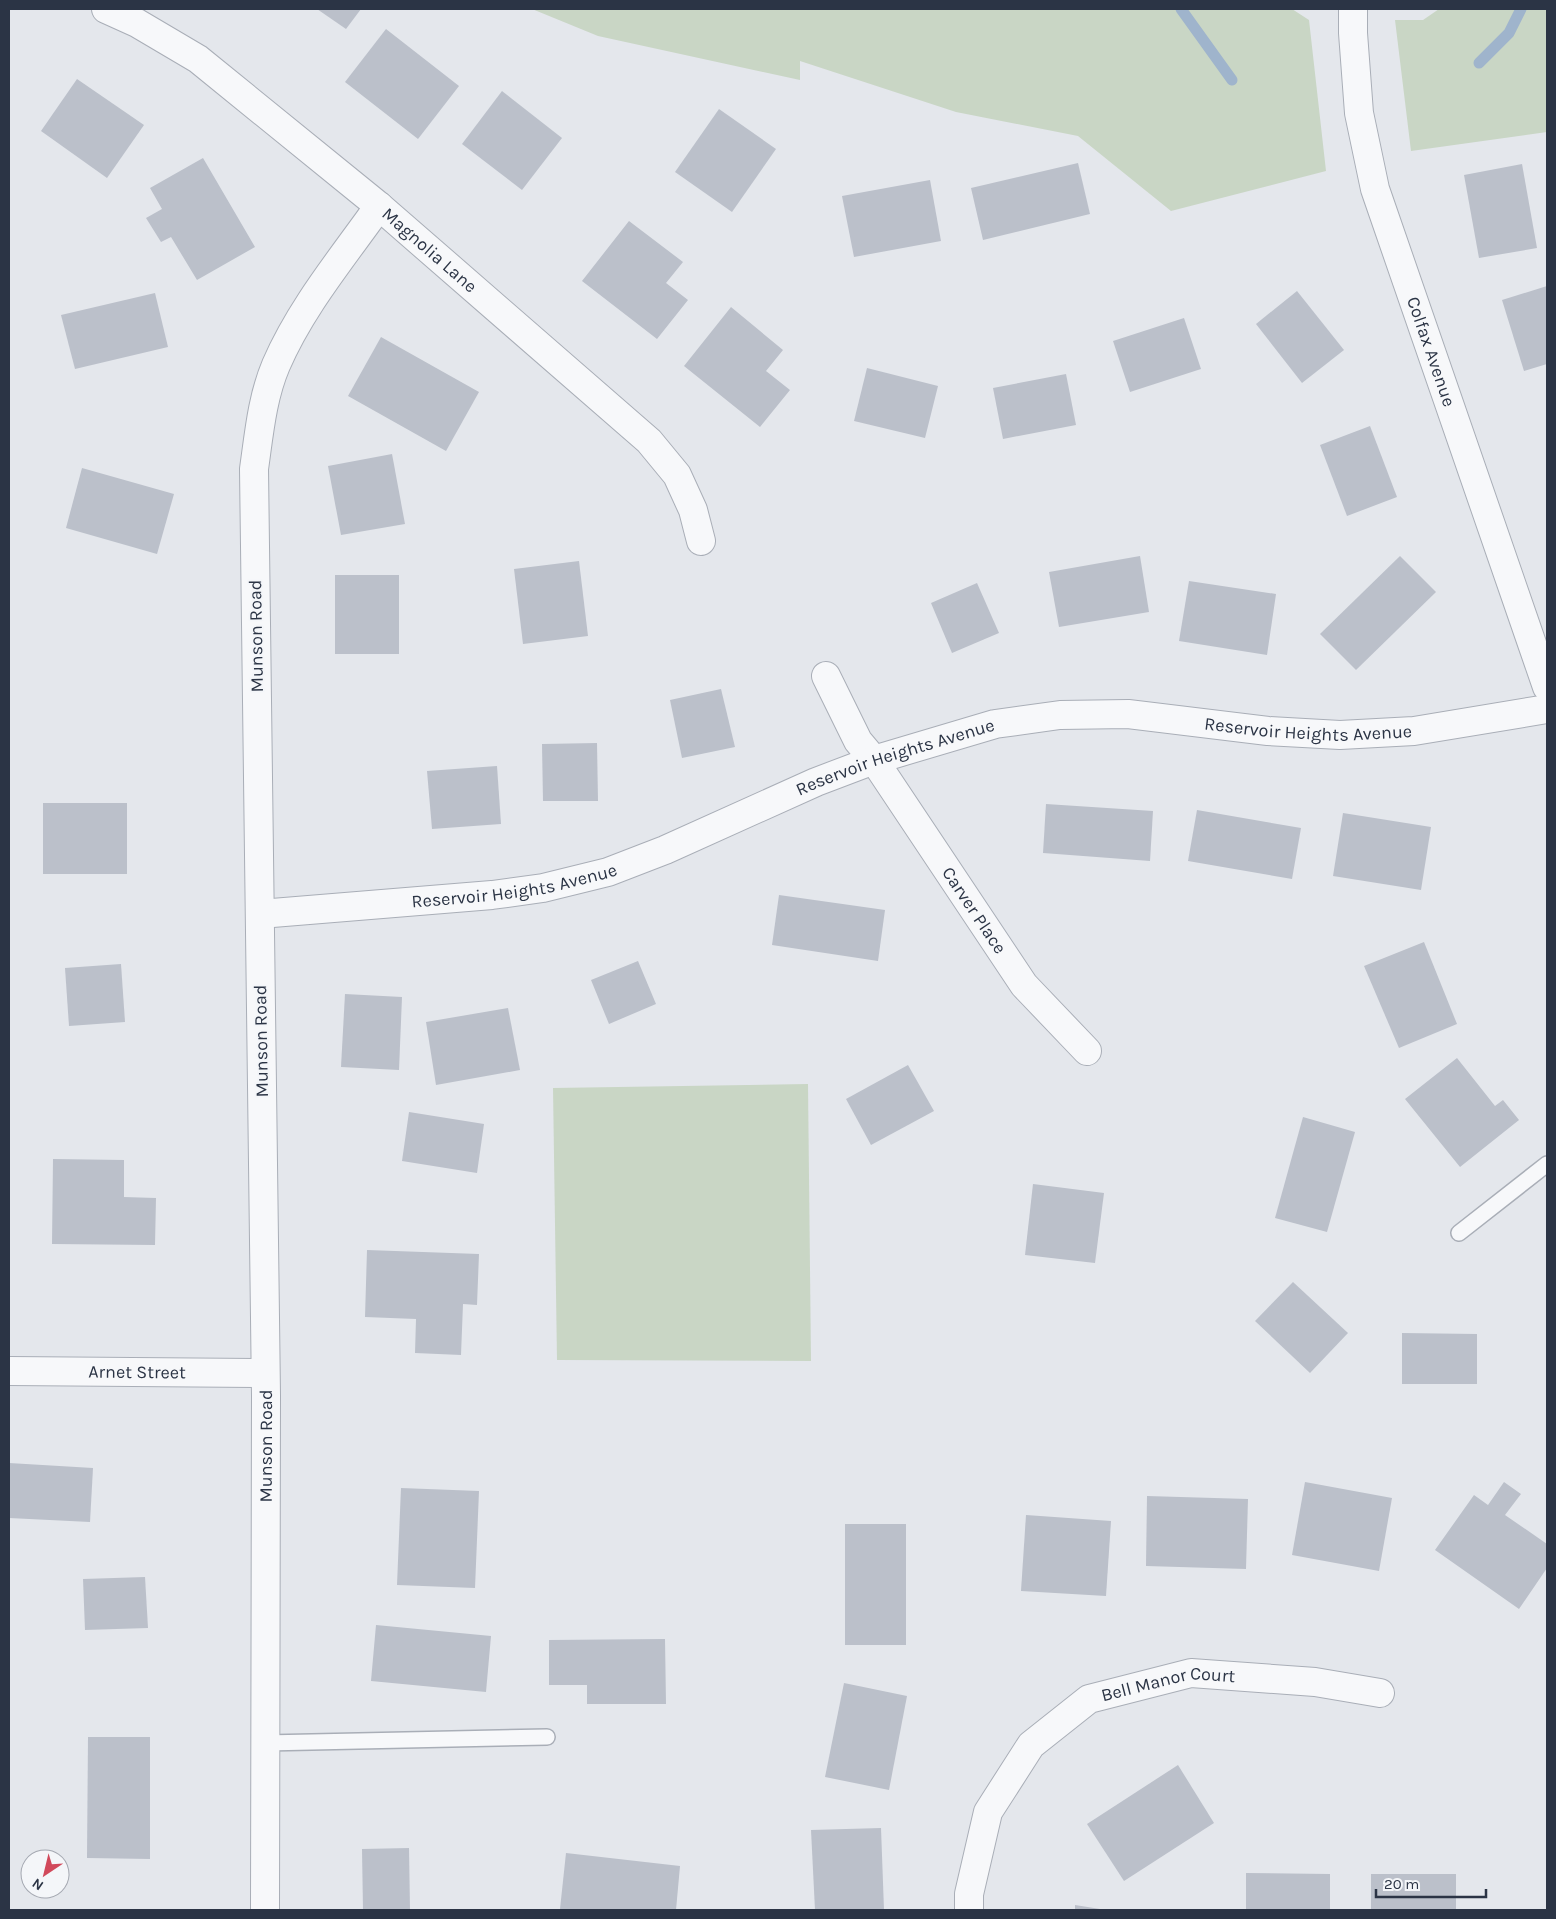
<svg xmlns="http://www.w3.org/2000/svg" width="1556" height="1919" font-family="Karla,sans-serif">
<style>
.green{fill:#c9d6c5}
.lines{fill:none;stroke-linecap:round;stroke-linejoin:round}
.stream{stroke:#9fb4cc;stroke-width:11}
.building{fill:#bbc0ca}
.service-casing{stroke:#a9aeb7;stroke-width:18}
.minor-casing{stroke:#a9aeb7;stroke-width:30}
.service{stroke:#f7f8fa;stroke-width:15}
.minor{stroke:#f7f8fa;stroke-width:28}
.labels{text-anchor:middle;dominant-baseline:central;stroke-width:4;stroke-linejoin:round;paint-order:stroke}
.street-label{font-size:18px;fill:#2b3445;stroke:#f4f6f9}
</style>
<rect width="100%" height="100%" fill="#e4e7ec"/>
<g class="green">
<path d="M532,9H1292L1309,20L1326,171L1171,211L1078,136L956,112L800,61V80L598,36Z"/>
<path d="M1439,9H1547V132L1411,151L1395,20H1423Z"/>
<path d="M808,1084L811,1361L557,1360L553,1088Z"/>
</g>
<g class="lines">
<g class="stream">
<path d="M1181,9L1232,80"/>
<path d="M1479,63L1509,33L1521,9"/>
</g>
</g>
<g class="building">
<path d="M317,9H361L346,29Z"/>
<path d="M386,29L459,86L418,139L345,82Z"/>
<path d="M77,79L144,125L107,178L41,131Z"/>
<path d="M502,91L562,138L522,190L462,144Z"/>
<path d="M719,109L776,149L732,212L675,172Z"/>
<path d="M203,158L255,247L197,280L171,237L161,242L146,218L162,209L150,188Z"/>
<path d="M1078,163L1090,214L983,240L971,188Z"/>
<path d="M1522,164L1537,248L1479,258L1464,175Z"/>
<path d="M930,180L941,241L854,257L842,196Z"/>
<path d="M629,221L683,262L666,283L688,300L657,339L582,281Z"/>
<path d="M1547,286V364L1524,371L1502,300Z"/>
<path d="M1297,291L1344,350L1302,383L1256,324Z"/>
<path d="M155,293L168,347L75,369L61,315Z"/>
<path d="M731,307L783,350L766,371L790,390L760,427L684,366Z"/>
<path d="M1184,318L1201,369L1130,392L1113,341Z"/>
<path d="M381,337L479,392L446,451L348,396Z"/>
<path d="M867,368L938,386L925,438L854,421Z"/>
<path d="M1066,374L1076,425L1003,439L993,388Z"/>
<path d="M1370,426L1397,497L1347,516L1320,445Z"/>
<path d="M392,454L405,524L341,535L328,466Z"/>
<path d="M82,468L174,494L157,554L66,528Z"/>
<path d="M1140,556L1149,612L1059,627L1049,572Z"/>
<path d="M1400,556L1436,592L1356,670L1320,634Z"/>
<path d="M579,561L588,636L523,644L514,569Z"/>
<rect x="335" y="575" width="64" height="79"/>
<path d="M1189,581L1276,594L1267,655L1179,641Z"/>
<path d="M977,583L999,633L952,653L931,603Z"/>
<path d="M721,689L735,747L682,758L670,700Z"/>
<path d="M597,743L598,801H543L542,744Z"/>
<path d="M497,766L501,824L432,829L427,771Z"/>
<rect x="43" y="803" width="84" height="71"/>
<path d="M1046,804L1153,811L1150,861L1043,853Z"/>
<path d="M1197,810L1301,828L1292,879L1188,861Z"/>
<path d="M1343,813L1431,827L1421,890L1333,876Z"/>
<path d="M779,895L885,910L878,961L772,945Z"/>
<path d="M1424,942L1457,1024L1399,1048L1364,966Z"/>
<path d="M638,961L656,1004L609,1024L591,980Z"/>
<path d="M121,964L125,1022L69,1026L65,968Z"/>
<path d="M345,994L402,997L399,1070L341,1067Z"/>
<path d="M508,1008L520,1070L436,1085L426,1022Z"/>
<path d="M1457,1058L1495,1106L1503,1100L1519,1120L1460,1167L1405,1099Z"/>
<path d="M908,1065L934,1111L871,1145L846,1099Z"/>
<path d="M409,1112L484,1124L477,1173L402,1161Z"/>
<path d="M1303,1117L1355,1132L1327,1232L1275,1218Z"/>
<path d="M53,1159L124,1160V1197L156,1198L155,1245L52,1244Z"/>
<path d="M1033,1184L1104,1193L1095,1263L1025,1255Z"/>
<path d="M367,1250L479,1254L477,1305L463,1304L461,1355L415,1353L416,1319L365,1317Z"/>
<path d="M1293,1282L1348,1333L1310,1373L1255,1321Z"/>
<path d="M1402,1333L1477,1334V1384H1402Z"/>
<path d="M9,1463L93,1468L90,1522L9,1518Z"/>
<path d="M1305,1482L1392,1498L1379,1571L1292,1555Z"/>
<path d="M1504,1482L1521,1494L1505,1515L1547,1544V1568L1519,1609L1435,1550L1474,1495L1488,1505Z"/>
<path d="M401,1488L479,1491L475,1588L397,1585Z"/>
<path d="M1147,1496L1248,1499L1246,1569L1146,1566Z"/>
<path d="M1026,1515L1111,1521L1106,1596L1021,1591Z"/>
<rect x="845" y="1524" width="61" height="121"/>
<path d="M145,1577L148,1628L85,1630L83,1579Z"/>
<path d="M376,1625L491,1636L486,1692L371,1681Z"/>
<path d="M665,1639L666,1704H587V1685H549V1640Z"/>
<path d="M844,1683L907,1696L889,1790L825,1777Z"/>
<path d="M88,1737H150V1859L87,1858Z"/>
<path d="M1178,1765L1214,1823L1124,1881L1087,1824Z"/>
<path d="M881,1828L884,1910H815L811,1830Z"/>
<path d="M409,1848L410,1910H363L362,1849Z"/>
<path d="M566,1853L680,1866L676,1910L560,1909Z"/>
<path d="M1246,1873L1330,1874V1910H1246Z"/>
<rect x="1371" y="1874" width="85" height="36"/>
<path d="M1075,1905L1100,1909V1910H1075Z"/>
</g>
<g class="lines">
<g class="service-casing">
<g id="service">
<path d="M1459,1233L1547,1164"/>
<path d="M265,1743L547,1737"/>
</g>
</g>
<g class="minor-casing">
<g id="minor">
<path id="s1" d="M106,9L137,23L198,59L379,206L649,441L677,475L693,510L701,541"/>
<path id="s2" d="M1353,9V33L1359,113L1375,189L1547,687"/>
<path id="s3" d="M826,676L858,741L874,760L1024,985L1087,1051"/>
<path id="s4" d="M260,914L492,895L543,888L608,872L665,850L816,782L874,760L995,724L1060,715L1128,714L1268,731L1340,735L1414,731L1547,709"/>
<path id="s5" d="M9,1371L265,1373"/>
<path id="s6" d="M265,1910L266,1395L254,469C259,434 262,398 276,365C301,307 343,257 379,206"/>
<path id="s7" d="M969,1910V1894L988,1812L1031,1745L1089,1699L1191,1673L1315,1682L1380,1693"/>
</g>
</g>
<use href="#service" class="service"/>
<use href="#minor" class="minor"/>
</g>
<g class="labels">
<g class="street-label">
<text stroke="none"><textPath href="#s1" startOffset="405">Magnolia Lane</textPath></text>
<text stroke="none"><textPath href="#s2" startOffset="354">Colfax Avenue</textPath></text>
<text transform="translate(256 636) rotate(-91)">Munson Road</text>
<text stroke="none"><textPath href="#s4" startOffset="1081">Reservoir Heights Avenue</textPath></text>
<text stroke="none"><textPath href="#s4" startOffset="661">Reservoir Heights Avenue</textPath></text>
<text stroke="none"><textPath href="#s4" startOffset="256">Reservoir Heights Avenue</textPath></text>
<text stroke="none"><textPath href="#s3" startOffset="278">Carver Place</textPath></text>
<text transform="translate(261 1041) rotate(-91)">Munson Road</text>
<text stroke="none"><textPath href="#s5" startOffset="128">Arnet Street</textPath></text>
<text stroke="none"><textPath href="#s6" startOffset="464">Munson Road</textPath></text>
<text stroke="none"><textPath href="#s7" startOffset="335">Bell Manor Court</textPath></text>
</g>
</g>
<rect width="1556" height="1919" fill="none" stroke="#2b3445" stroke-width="20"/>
<g transform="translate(45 1874) rotate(215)"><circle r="24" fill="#f4f6f9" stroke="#a4a8b1"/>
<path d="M0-4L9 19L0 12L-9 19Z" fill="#d1495b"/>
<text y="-8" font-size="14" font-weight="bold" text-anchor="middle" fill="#2b3445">N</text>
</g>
<path d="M1376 1889v8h110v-8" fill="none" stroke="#2b3445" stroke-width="2.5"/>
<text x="1384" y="1889" font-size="15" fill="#2b3445" stroke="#f4f6f9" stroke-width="4" paint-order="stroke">20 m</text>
</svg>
